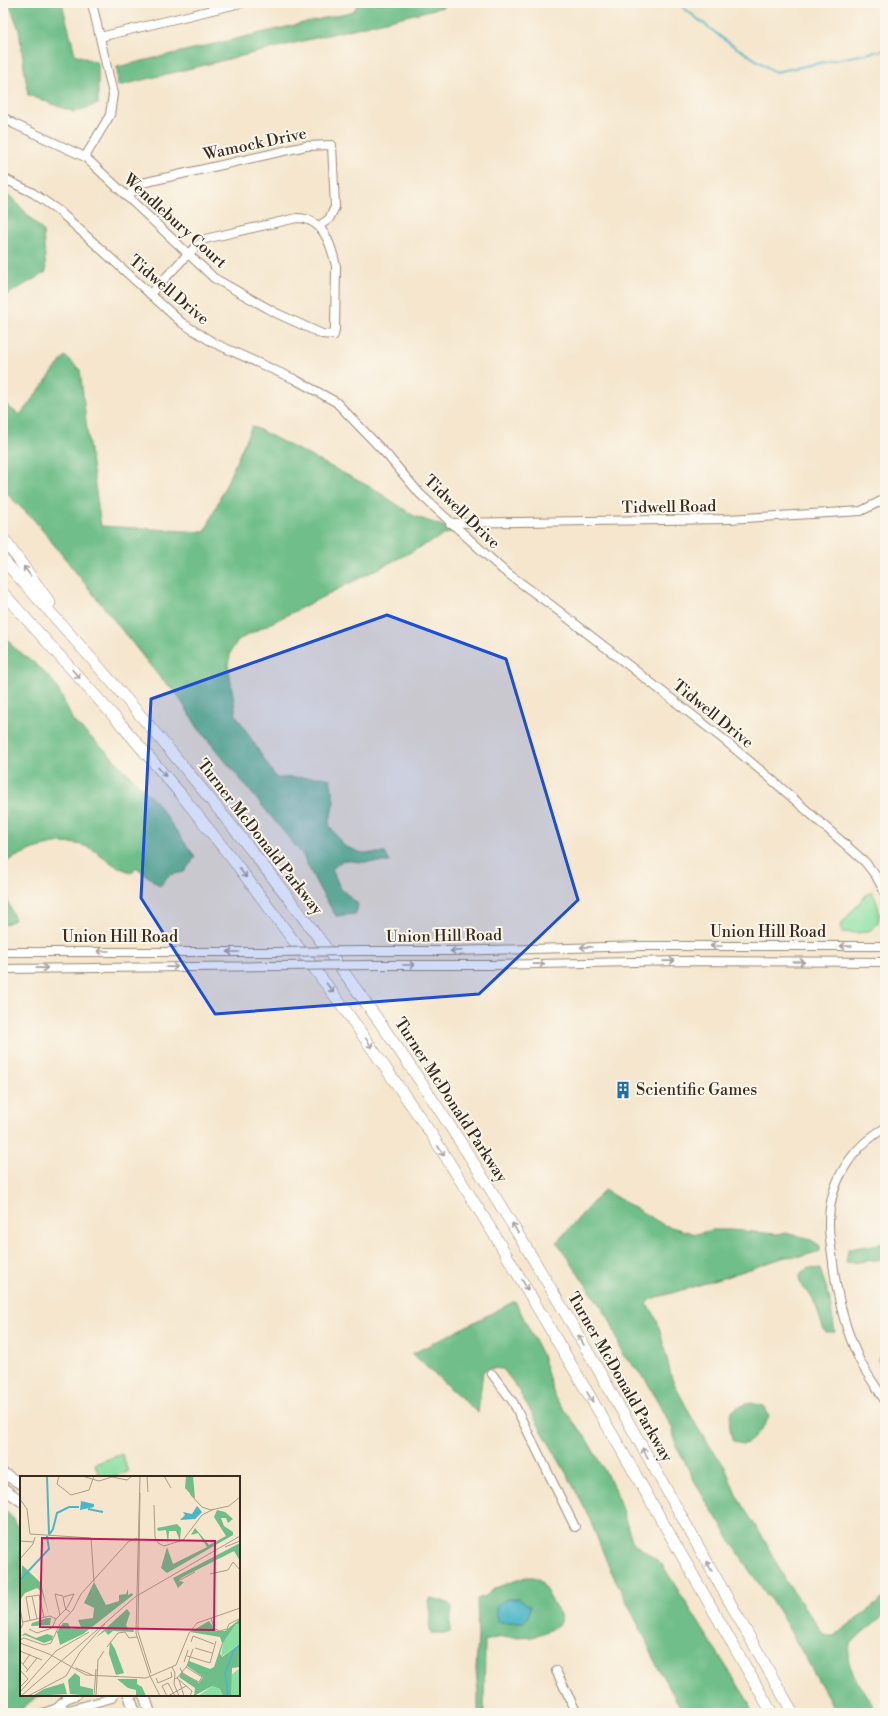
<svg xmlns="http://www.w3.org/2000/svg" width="888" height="1716" font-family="'Libre Bodoni',serif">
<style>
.green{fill:#8ae0a3;stroke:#628560}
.forest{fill:#6fbe89;stroke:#557454}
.water{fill:#4bb6c7;stroke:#437072}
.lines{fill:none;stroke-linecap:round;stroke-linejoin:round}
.stream{stroke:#4bb6c7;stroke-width:2}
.minor-casing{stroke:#988876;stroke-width:10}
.major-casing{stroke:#988876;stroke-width:12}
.highway-casing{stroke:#988876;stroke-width:12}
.minor{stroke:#fff;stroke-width:8}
.major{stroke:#fff;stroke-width:10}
.highway{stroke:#fff;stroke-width:11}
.minor-bridge-casing{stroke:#988876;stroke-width:10;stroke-linecap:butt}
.minor-bridge{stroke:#fff;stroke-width:8}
.oneway{stroke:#a79f9a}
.marked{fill:#1d4ed8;fill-opacity:0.2;stroke:#1d4ed8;stroke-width:3;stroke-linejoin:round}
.labels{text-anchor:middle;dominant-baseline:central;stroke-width:4;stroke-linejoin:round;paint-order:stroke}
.street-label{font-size:16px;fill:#3b2a1e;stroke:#fbf7ec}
.poi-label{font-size:16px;fill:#3b2a1e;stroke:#fbf7ec;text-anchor:start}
.inset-river{fill:none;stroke:#4bb6c7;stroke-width:2}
.inset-road{fill:none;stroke:#ab9b87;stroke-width:1}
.view{fill:#c2185b;fill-opacity:0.15;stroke:#c2185b;stroke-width:2}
.inset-edge{fill:none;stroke:#3b2a1e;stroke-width:2}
</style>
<rect width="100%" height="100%" fill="#fbf7ec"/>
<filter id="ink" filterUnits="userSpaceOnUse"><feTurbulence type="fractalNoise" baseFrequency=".025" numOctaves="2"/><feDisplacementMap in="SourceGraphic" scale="8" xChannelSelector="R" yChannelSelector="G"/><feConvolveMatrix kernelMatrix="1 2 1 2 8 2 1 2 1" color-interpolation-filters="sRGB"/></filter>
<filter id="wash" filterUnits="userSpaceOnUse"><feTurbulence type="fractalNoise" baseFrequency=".012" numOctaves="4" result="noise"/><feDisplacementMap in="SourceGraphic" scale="16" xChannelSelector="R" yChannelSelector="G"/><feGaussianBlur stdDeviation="0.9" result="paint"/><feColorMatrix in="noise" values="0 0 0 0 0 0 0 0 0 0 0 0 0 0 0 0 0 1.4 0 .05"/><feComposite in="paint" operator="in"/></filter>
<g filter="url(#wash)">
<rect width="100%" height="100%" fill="#f5e6cd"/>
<g class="green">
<path d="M872,892C879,904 885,925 868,931C861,934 849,932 842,932L840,927L842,923L866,895Z"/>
<path d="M122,1454L128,1472L113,1477H99L95,1464Z"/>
</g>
<g class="forest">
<path d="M9,3H62L75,54L98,63V104L74,112L28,95L19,30Z"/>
<path d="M358,3H446L443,7L118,86L117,67L354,11Z"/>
<path d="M3,193L10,196L43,231L46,272L3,297Z"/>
<path d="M65,356L80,370L87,430L101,526L205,532L252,426L374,489L414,516L454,530L238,640L231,651L228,664L236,715L276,778L322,777L330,779L334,801L329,825L344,846L362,853H385L390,862H361L343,860L332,869L340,888L358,904L356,914L336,916L319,888L302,854L198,728L175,691L161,679L35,521L3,490V383L7,406L20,415Z"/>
<path d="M3,631L12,646L37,665L53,681L63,699L73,721L108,753L155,801L195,857L184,872L169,875L160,886L136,867L132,872C113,868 107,858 92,849C65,835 27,849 3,864Z"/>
<path d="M3,897L7,899L15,920L3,925Z"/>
<path d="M604,1190L664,1225L696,1234L712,1230H730L776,1234L790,1233L810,1239L820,1246V1251L803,1256L785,1257L723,1278L651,1299L646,1304L653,1312L658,1323L672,1379L691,1416L702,1435L725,1467L737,1497L765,1541L787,1583L825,1636H834L885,1597V1614C876,1622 855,1637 850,1646C840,1663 869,1698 878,1713H837L778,1610L749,1570L701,1493L676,1446L672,1427L646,1380L623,1355L610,1320L557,1242Z"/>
<path d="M885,1243V1259L846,1263L848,1249Z"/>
<path d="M809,1268L820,1269L829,1296L835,1332L826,1333C819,1322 819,1309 812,1298C806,1288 803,1294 799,1278L803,1271Z"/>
<path d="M515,1301L542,1355L555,1398L586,1438L615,1489L633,1543L661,1563L748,1701L752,1713H683C671,1688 654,1666 646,1640L609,1567L588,1515L569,1478L516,1386L503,1369L490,1368L483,1371L478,1413L412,1354Z"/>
<path d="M885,1351V1370H883L878,1360L881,1352Z"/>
<path d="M751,1403L764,1406L769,1416C767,1423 755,1439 747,1443C742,1445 737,1443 732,1440C728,1418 725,1408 751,1403Z"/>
<path d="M3,1509L14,1519L21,1537V1695H43L36,1697L17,1713H3Z"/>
<path d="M526,1577H534L540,1580L562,1618L559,1624C550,1630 542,1635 531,1636C515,1638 500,1635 485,1641L484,1713H478V1691L476,1669L478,1636L477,1599L486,1596L495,1588Z"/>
<path d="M430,1598C463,1605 449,1607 450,1632L447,1633H432L429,1631L430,1613L428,1601Z"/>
</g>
<path class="water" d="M506,1599H519L530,1606L528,1617L523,1622H498L496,1615V1607Z"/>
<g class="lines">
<path class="stream" d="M680,3L685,9L726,41L775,72L885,50"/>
</g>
</g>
<g filter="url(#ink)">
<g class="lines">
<g class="minor-casing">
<g id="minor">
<path d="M100,37L241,3"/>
<path d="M3,117L14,124L85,157L214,278L276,313L322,334L334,335L335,329L336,266C331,244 323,218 297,218L205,239L188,254L150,294"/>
<path d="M85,157L110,115L113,94L92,3"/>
<path d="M3,178L33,193L59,211L182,323L214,343L294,379L336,402L387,455L420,494L503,570L551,605L718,735L770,778L865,862L876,876L885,893"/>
<path d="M127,197L142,183L306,146L332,145L335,207L329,219L319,226"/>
<path d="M450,523L729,519L861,511L885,499"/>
<path d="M360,951H451L643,946H885"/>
<path d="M3,952H272"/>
<path d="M370,965H490L681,961L885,962"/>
<path d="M3,969L282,966"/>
<path d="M885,1128C850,1148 828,1185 829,1226C829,1238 832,1251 833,1263C837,1296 845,1329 859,1359C866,1374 877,1387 885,1401"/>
<path d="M492,1374L513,1402L575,1527"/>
<path d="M556,1671L577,1713"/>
<path d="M57,1708L69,1710L112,1698L114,1695"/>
<path d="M44,1713L57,1708L66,1699L77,1695"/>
</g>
</g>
<g class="major-casing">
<g id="major">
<path d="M3,1473L21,1484"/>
<path d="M3,1488L21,1501"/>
<path d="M129,1695L135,1713"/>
<path d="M144,1695L150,1713"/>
</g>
</g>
<g class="highway-casing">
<g id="highway">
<path d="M3,538L50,603"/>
<path d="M3,560C165,737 317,922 448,1123C573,1314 679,1516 793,1713"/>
<path d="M3,593L119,722L179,792L237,865L346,1011L432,1135L494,1234L618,1444L772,1713"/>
</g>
</g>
<use href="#minor" class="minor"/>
<use href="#major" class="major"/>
<use href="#highway" class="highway"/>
<g class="minor-bridge-casing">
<g id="minor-bridge">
<path d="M272,952L360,951"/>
<path d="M282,966L370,965"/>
</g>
</g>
<use href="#minor-bridge" class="minor-bridge"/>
</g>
<defs><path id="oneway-shaft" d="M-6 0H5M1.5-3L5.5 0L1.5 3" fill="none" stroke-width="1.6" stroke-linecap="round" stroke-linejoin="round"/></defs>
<g class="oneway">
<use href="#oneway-shaft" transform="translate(27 571) rotate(-126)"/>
<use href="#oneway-shaft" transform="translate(76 674) rotate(48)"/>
<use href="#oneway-shaft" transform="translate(162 772) rotate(50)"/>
<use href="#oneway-shaft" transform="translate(243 873) rotate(53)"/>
<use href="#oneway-shaft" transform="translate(716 946) rotate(180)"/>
<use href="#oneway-shaft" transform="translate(846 946) rotate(180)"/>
<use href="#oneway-shaft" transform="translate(586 947) rotate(179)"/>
<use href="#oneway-shaft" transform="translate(103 951) rotate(-180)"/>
<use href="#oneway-shaft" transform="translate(456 951) rotate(178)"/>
<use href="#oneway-shaft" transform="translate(233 952) rotate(-180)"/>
<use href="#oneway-shaft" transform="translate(669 961) rotate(-1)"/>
<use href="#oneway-shaft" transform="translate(799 962)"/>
<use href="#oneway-shaft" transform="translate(539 964) rotate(-1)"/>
<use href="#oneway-shaft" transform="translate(409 965)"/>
<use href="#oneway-shaft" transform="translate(172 967) rotate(-1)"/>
<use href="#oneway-shaft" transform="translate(42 968) rotate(-1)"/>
<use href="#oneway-shaft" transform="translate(330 988) rotate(53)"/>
<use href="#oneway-shaft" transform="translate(369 1043) rotate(55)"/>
<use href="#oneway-shaft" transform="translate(441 1151) rotate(57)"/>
<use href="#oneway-shaft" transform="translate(515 1228) rotate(-121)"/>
<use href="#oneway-shaft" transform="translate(525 1285) rotate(60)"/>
<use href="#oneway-shaft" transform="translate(581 1340) rotate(-120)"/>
<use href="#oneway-shaft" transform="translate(590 1397) rotate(59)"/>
<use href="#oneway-shaft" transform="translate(645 1453) rotate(-120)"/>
<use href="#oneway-shaft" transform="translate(709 1566) rotate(-119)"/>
</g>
</g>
<path class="marked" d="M387,615L506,659L578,900L479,994L215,1014L141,898L151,699Z"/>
<defs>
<g id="building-bare" transform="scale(1.38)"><path d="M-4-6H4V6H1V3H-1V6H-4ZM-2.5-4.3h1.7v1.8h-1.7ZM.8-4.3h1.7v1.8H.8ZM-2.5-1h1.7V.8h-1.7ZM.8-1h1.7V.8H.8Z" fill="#1f6fb2" stroke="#fbf7ec" stroke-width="2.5" paint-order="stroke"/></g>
</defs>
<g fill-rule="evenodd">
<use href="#building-bare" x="623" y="1090"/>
</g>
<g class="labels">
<g class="street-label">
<text transform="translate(255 144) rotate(-12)">Wamock Drive</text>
<text transform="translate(175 221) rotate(42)">Wendlebury Court</text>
<text transform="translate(169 290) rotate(40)">Tidwell Drive</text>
<text transform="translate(669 507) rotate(-1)">Tidwell Road</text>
<text transform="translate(462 512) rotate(44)">Tidwell Drive</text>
<text transform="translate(713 714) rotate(39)">Tidwell Drive</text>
<text transform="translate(260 837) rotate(52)">Turner McDonald Parkway</text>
<text x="768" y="932">Union Hill Road</text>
<text transform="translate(444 936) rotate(-1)">Union Hill Road</text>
<text x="120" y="937">Union Hill Road</text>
<text transform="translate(451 1100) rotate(57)">Turner McDonald Parkway</text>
<text transform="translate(620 1377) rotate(60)">Turner McDonald Parkway</text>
</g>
<g class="poi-label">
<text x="636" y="1090">Scientific Games</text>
</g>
</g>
<g transform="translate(20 1476)">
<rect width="220" height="220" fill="#f5e6cd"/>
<path d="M216,148H220V168L201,181L203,167ZM220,192V220H210V200ZM192,210L200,213L203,220H178Z" fill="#8ae0a3"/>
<path d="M166,0H173L175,23L165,12ZM197,34L205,36L213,43L208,47L206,42H201L204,50L213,56V59L147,97L141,92L147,71L153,88L187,71L178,57L171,59L175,52L189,69L206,60L194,41ZM157,48L161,52L160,65L156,55H149L148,68L146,54L138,55L137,52ZM220,67V85L214,75L161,102L159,105L164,106L158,112L153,102ZM2,89L21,107L29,140L22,116L17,112L5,117L0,124ZM74,106L86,129L99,125V119L106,118L108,113V119L112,117L113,119L63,158L40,169L37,156L43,147H48L51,153L61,151L58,144L73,142L74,132L64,127ZM107,133L110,137L106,149L109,154L113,152L114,156L93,155L88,159L85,155L75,162ZM27,142H31L30,149L11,150L12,147ZM220,143V148H216L203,167L200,178L202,181L220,168V191L212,192L211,220H203L200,213L192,210L174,220L175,212L159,201L162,196L179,207L183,201L167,190L169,185L190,193L194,191L202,167L200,161L170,156L189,145L196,155H205ZM5,157L16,162L27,158L33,160L32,164L24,167L5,159L1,160ZM90,165L95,173L104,197L96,199L89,178ZM55,197L60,201V210L73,213V220L50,218L48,204ZM97,203H117V208L122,211L126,220H116V214L108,212ZM44,207L47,218L12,220L24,213Z" fill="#6fbe89"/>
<path d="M61,25L74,28V31L60,34ZM177,30L182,36L175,43L160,44L165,39L163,36L172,38Z" fill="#4bb6c7"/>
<path class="inset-river" d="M27,0L29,58M68,33L83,36M29,59L33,53L37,37L49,31H59M0,104L29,73L27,60M208,220L205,197L214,174L220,169"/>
<path class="inset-road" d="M39,0L37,8L51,19L69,14L74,0M62,0L79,5L92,1L107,4L112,0M120,0L116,157L130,200M127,0L128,16M144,0L151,12M120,17L118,156L131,197M170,18L182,31L191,34L209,30L220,21M0,23L7,33L10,58L71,62L74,106M134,29L135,61L138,67L144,70L163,64L182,39L194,33M0,65L14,66M205,71L220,65M0,83L13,68L15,61M190,98L208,94L213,86L220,94M160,104L175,96M12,120L17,143M0,132L3,148L0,154M40,139L35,118L43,120M191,142L194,152L199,155L207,153L209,148L219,143M10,144L6,121L19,119L24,141M3,146L30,140L36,143M9,153L17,157L32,152L36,143L46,133L48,130L54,118L43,121L45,131L46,133L50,136M0,164L4,162L24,169L31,167L40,148L53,134L61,118L108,66L117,62M171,166L173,160L194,168M0,167L29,178L66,199L126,202L156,189L169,157L177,147L220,132M87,171L98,157L105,156L109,162L117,161M175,172L192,177M0,175L22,184M167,180L190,187L196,165M0,185L8,194M164,186L168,174M3,188L10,178M152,191L155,197L154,208L159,220M56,192L72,199M160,192L163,198L179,206L182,201L166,191M0,194L8,203L0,211M6,196L17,182M130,200L140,220M136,202L138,207L152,201L151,196M157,202L172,215L170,220M154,203L157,202L167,190L173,173M159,204L164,220M0,216L36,175L69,156M1,220L115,121L220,60M8,220L46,200L60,176L85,148M74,220L76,193M76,220L78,184L84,175M147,220L142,210L148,207L155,220M148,220L166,210"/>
<path class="view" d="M22,62L195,65L194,154L20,151Z"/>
<rect width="220" height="220" class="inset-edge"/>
</g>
<rect width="888" height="1716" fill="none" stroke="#fbf7ec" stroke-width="16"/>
</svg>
